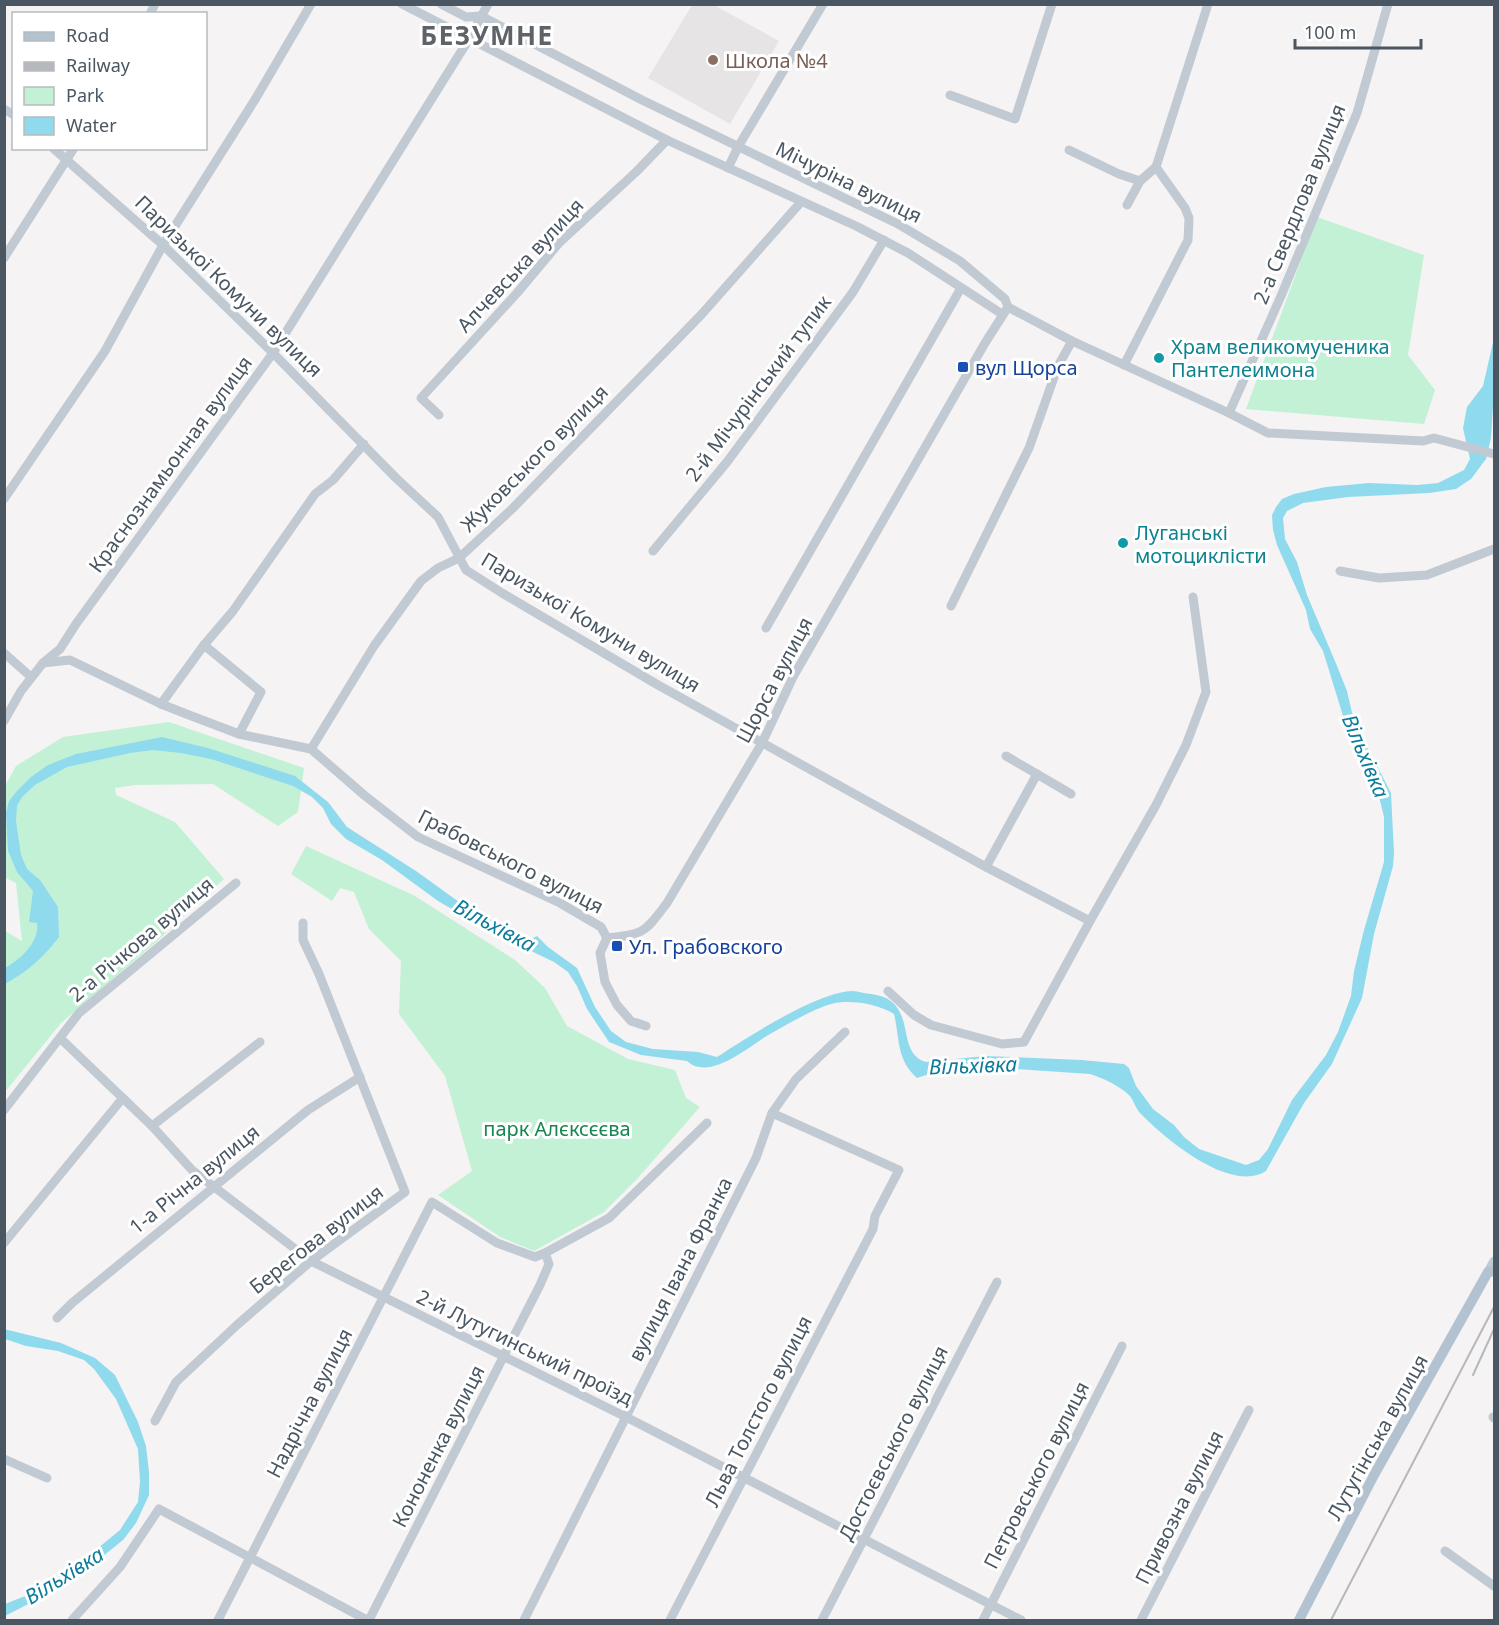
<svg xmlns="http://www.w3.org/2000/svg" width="1499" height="1625" font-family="'Noto Sans',sans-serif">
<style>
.education{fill:#e6e4e5}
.green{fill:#c3f1d5}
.water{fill:#90daee}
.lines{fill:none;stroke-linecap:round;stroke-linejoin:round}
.minor{stroke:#c1cad2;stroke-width:9}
.major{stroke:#b3c2d1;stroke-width:10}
.rail{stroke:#b5b8bd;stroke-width:2}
.education-dot{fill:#8d6e63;stroke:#fff;stroke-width:2}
.culture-dot{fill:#0f9aa8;stroke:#fff;stroke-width:2}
.transit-dot{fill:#1a4fb4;stroke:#fff;stroke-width:2}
.labels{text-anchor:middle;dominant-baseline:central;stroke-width:6;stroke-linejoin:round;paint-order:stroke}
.education-label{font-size:20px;fill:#785e54;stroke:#fff;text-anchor:start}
.street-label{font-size:20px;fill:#4a5661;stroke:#fff}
.culture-label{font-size:20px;fill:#0d838f;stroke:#fff;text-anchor:start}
.transit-label{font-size:20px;fill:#164399;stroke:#fff;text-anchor:start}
.park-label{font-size:20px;fill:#17864f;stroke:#fff}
.water-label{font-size:21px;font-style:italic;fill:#0c7c9b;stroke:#fff}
.district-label{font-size:26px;font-weight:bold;letter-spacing:1.5px;fill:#5f6368;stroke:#fff}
</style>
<rect width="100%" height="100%" fill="#f5f3f3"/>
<path class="education" d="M692,5H714L779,41L730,124L648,78Z"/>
<g class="green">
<path d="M1317,217L1424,255L1408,355L1435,390L1424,424L1246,409Z"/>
<path d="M169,722L304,768L298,812L278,826L213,784L135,785L115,788L116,795L175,822L224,879L156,942L61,1023L5,1092V931L22,941L16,883L4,877L5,786L16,766L63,737Z"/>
<path d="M306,846L415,896L515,960L545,988L567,1026L628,1059L675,1070L686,1098L700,1107L637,1179L604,1212L534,1251L500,1237L438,1195L472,1171L445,1076L399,1014L401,961L369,929L354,892L340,888L332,901L291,874Z"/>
</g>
<g class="water">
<path d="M1494,338V390L1491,438L1486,459L1471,479L1456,489L1429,493L1348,497L1303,503L1287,511L1283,518L1285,539L1297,562L1307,595L1337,666L1347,691L1354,721L1391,793L1394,853L1393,866L1374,934L1362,998L1332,1064L1304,1103L1266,1171C1230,1194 1164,1138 1139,1112C1135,1107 1134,1101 1130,1096C1120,1086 1103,1078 1090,1074L987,1067L935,1072L917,1078C896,1059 900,1039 894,1014C878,1004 850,999 831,1004C813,1009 782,1027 765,1037C746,1049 708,1081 687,1061L641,1055L609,1042L587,1009L577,986L568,972L554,962L488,930L438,901L382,860L346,839L331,824L323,808L312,797L293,786L211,759L181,753L153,750L130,753L67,767L35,785L22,797L17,806L16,821L21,855L27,869L40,880L58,907L59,937C44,957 27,972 5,984V968C20,960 40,942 37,923L29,922L33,891L17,872L8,851L6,813L9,801L17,791L31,777L48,765L76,754L162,737L208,748L295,776L328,802L347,827L416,871L466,907L531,939L537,936L548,947L577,968L595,1007L611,1031L626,1042L653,1049L698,1052L717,1057C746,1038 819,991 853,991C858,991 865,994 871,994C886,996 896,1001 902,1017C908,1033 906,1057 926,1062L985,1056L1082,1060L1124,1064L1129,1068L1136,1086L1153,1109L1174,1125L1184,1137L1199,1149L1246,1165L1259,1160L1268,1149L1292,1100L1326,1055L1338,1032L1351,996L1354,971L1364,930L1384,862V817L1375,780L1344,719L1323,651L1310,629L1306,610L1277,545L1273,530L1272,515L1276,507L1282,499L1294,494L1326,487L1369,483L1417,485L1438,483L1464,470L1470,459L1463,428L1467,407L1483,386Z"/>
<path d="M4,1329L61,1343L95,1358L115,1375L138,1422L146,1446L149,1472V1495L136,1523L123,1540L71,1582L5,1616V1604L38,1591L44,1584L75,1567L120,1530L138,1502L140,1482L138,1449L116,1399L94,1369L84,1360L58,1351L26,1346L5,1339Z"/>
</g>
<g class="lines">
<g class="minor">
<path d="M402,4L667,140L856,226L908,253L1002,314"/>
<path d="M441,4L466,17L481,16L642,100L898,224L960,261L1005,299L1008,307L1072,341L1229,413L1268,433L1423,441L1434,438L1494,454"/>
<path d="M150,14L155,4"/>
<path d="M950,95L1015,119L1052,4"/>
<path d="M4,109L14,115"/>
<path d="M53,148L163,245L273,353L396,478L438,517L466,570L502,593L658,685L986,867L1090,921"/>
<path d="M1069,150L1119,174L1140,181"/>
<path d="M728,168L738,147L823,4"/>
<path d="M1127,205L1140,181L1156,167"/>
<path d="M4,258L74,148"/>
<path d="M1124,365L1188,240L1189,218L1185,208L1156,167L1208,4"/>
<path d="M1229,413L1281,296L1357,113L1388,4"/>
<path d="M439,415L421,398L517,293L559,243L636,172L667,140"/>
<path d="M4,499L105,351L163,245L256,98L311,4"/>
<path d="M653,551L727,462L853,292L884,240"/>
<path d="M1340,571L1379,578L1427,575L1494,549"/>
<path d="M951,606L1029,448L1058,366L1072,341"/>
<path d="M766,628L961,288"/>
<path d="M204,645L261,692L239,734"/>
<path d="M4,653L31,677"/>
<path d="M43,663L70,660L161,704L189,715L239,734L311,749L364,795L418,837L560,903L601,927L607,938"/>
<path d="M161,704L204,645L233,611L315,494L333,480L364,444"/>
<path d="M4,721L21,691L43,663L60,649L76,624L273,353L469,39L488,4"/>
<path d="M311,749L374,646L421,581L438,568L459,558L513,508L701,315L801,202"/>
<path d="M1006,756L1071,794"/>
<path d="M986,867L1037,774"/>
<path d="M888,991L914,1015L931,1025L1002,1044L1024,1042L1090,921L1156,805L1186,745L1206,692L1193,597"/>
<path d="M646,1026L631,1021L617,1005L605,982L600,953L607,938C645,934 644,933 667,903L762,743L793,677L985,343L1008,307"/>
<path d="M60,1038L152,1126L192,1170L311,1261L626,1417L1021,1620"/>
<path d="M4,1110L79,1013L236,883"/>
<path d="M772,1113L796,1079L845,1032"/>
<path d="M152,1126L260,1042"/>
<path d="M4,1243L122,1099"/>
<path d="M1488,1272L1494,1261"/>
<path d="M57,1318L72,1303L308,1110L360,1077"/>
<path d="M1493,1417L1494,1418"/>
<path d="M155,1421L176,1382L237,1325L311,1261L405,1192L319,974L303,940V923"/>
<path d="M4,1459L47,1478"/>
<path d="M1445,1551L1494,1586"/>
<path d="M72,1620L120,1567L159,1509L367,1620"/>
<path d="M218,1620L432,1202L497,1243L535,1257L545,1253L609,1218L707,1123"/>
<path d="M369,1620L540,1285L549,1264L545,1253"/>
<path d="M524,1620L756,1158L772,1113L899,1170L875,1216L873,1229L670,1620"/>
<path d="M822,1620L997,1282"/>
<path d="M983,1620L1122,1346"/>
<path d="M1141,1620L1249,1410"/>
</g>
<path class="major" d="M1299,1620L1374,1475L1488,1272L1494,1271"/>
<g class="rail">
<path d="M1473,1375L1494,1329"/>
<path d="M1331,1620L1494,1307"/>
</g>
</g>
<circle class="education-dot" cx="713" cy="60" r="6"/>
<g class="culture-dot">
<circle cx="1159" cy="358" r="6"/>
<circle cx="1123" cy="543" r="6"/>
</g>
<g class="transit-dot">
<rect x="957" y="361" width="12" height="12" rx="3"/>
<rect x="611" y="940" width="12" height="12" rx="3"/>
</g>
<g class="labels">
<g class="education-label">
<text x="725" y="60">Школа №4</text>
</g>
<g class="street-label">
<text transform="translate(849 182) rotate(26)">Мічуріна вулиця</text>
<text transform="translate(1299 204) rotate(-68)">2-а Свердлова вулиця</text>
<text transform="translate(520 265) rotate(-47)">Алчевська вулиця</text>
<text transform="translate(229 286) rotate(44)">Паризької Комуни вулиця</text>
<text transform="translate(758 388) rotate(-53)">2-й Мічурінський тупик</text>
<text transform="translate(534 458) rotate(-45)">Жуковського вулиця</text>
<text transform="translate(170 464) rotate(-54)">Краснознамьонная вулиця</text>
<text transform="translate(591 622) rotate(31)">Паризької Комуни вулиця</text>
<text transform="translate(774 680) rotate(-62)">Щорса вулиця</text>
<text transform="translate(511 861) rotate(27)">Грабовського вулиця</text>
<text transform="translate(141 939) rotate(-40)">2-а Річкова вулиця</text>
<text transform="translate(194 1179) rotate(-39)">1-а Річна вулиця</text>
<text transform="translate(316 1239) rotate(-38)">Берегова вулиця</text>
<text transform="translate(680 1269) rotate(-63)">вулиця Івана Франка</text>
<text transform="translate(525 1347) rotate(26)">2-й Лутугинський проїзд</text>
<text transform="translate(309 1403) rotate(-63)">Надрічна вулиця</text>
<text transform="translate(758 1411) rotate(-63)">Льва Толстого вулиця</text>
<text transform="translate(1377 1437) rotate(-61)">Лутугінська вулиця</text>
<text transform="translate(893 1443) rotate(-63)">Достоєвського вулиця</text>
<text transform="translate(438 1446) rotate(-63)">Кононенка вулиця</text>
<text transform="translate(1036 1475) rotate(-63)">Петровського вулиця</text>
<text transform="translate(1179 1507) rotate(-63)">Привозна вулиця</text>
</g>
<g class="culture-label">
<text x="1171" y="346">Храм великомученика<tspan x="1171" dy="23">Пантелеимона</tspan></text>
<text x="1135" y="532">Луганські<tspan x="1135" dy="23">мотоциклісти</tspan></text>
</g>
<g class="transit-label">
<text x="975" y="367">вул Щорса</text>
<text x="629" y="946">Ул. Грабовского</text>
</g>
<g class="park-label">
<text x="557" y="1128">парк Алєксєєва</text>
</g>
<g class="water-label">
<text transform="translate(1366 756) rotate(67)">Вільхівка</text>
<text transform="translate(495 925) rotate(28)">Вільхівка</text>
<text transform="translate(973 1065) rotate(-2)">Вільхівка</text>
<text transform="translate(64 1575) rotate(-32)">Вільхівка</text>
</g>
<g class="district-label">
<text x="487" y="35">БЕЗУМНЕ</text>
</g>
</g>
<rect width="1499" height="1625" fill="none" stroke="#4a5661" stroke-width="12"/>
<rect x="12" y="12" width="195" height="138" fill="#ffffff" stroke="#b7bbc0" stroke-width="1.5"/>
<rect x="24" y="32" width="30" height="9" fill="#b3c2d1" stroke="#b7bbc0" stroke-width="1.5"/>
<text x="66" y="42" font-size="18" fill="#4a5661">Road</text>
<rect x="24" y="62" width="30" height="9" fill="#b5b8bd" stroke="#b7bbc0" stroke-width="1.5"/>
<text x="66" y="72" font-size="18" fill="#4a5661">Railway</text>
<rect x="24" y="87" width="30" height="18" fill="#c3f1d5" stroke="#b7bbc0" stroke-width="1.5"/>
<text x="66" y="102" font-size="18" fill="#4a5661">Park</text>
<rect x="24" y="117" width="30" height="18" fill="#90daee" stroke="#b7bbc0" stroke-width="1.5"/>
<text x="66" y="132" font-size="18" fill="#4a5661">Water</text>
<path d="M1295 39v9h126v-9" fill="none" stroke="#4a5661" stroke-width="3"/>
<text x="1304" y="39" font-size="18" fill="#4a5661" stroke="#ffffff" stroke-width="4.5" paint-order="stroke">100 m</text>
</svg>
